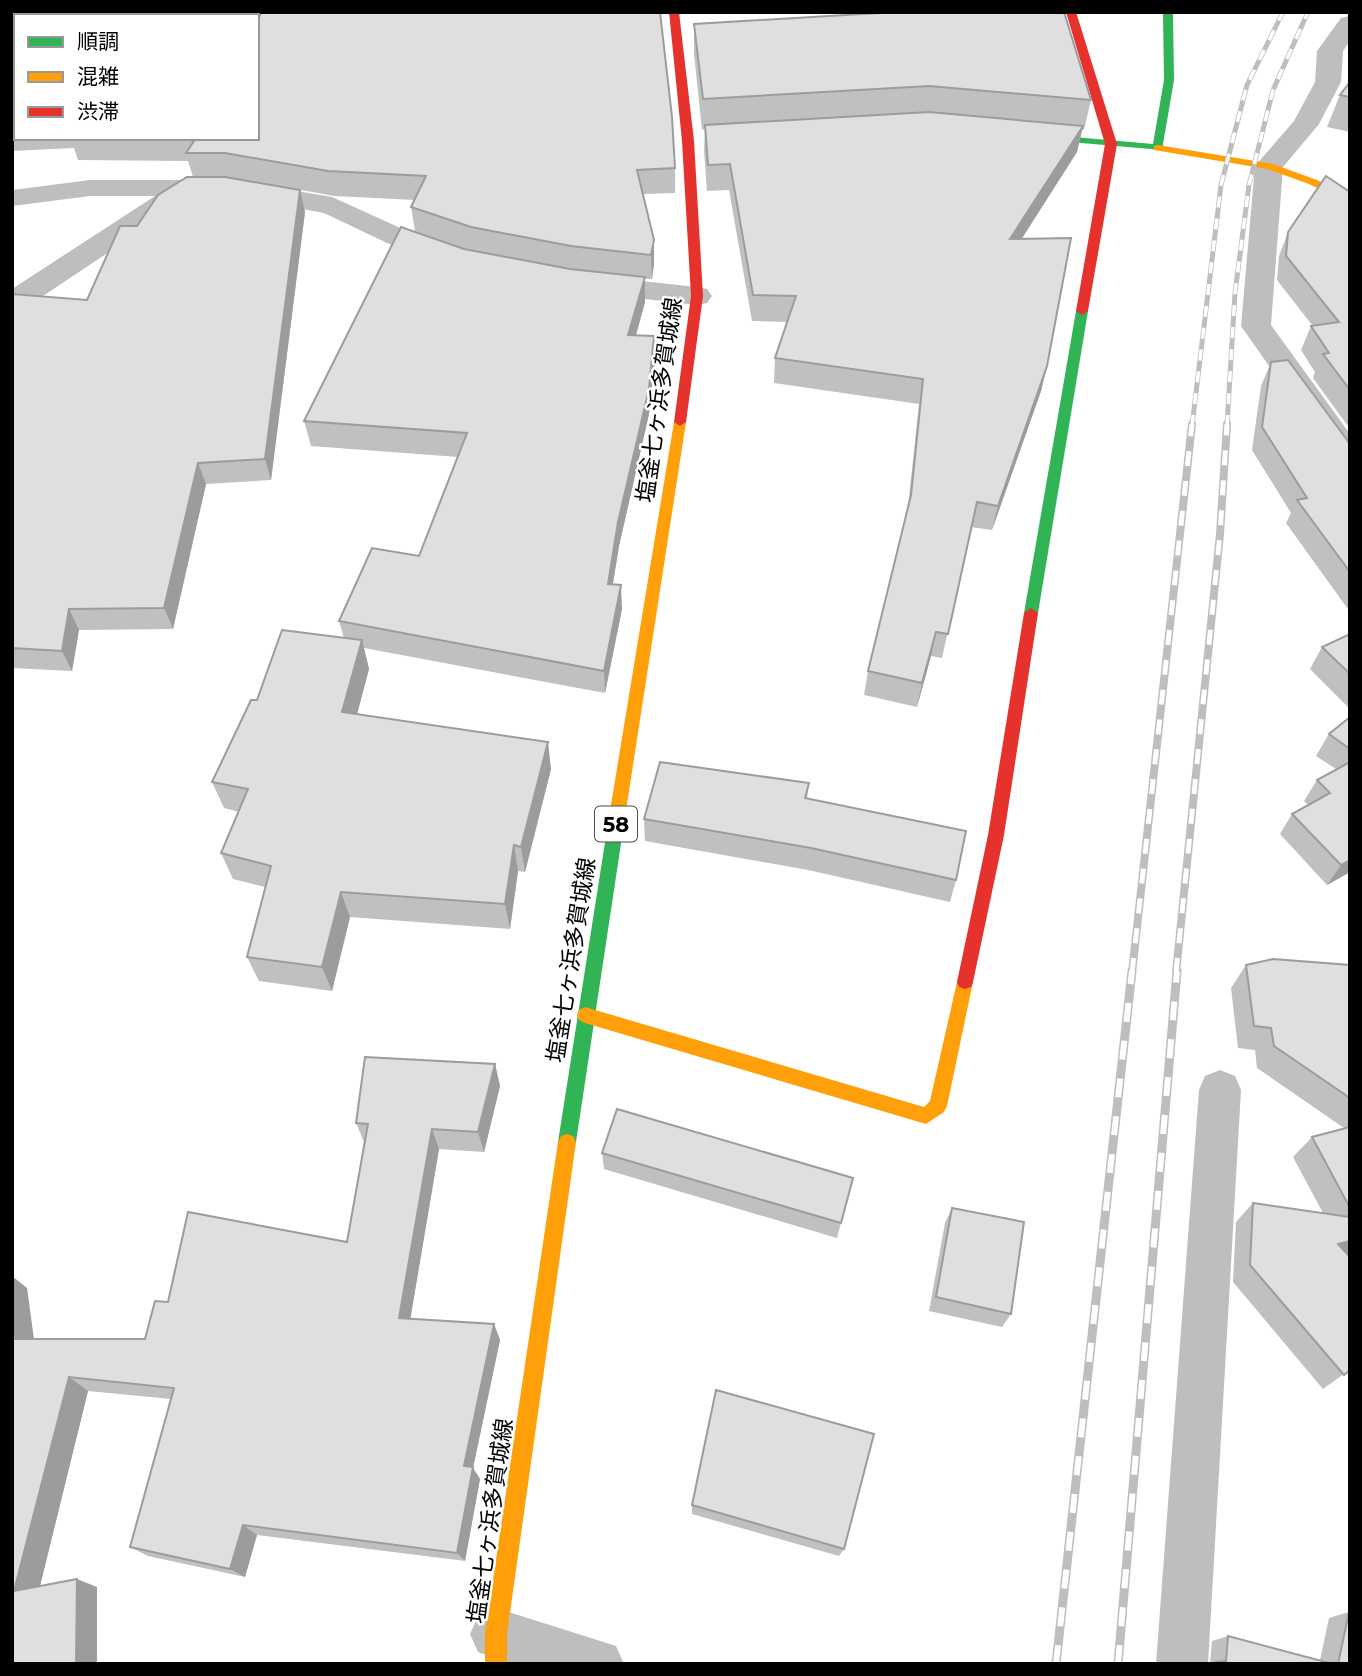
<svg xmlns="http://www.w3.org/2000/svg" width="1362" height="1676" font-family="Montserrat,'Noto Sans JP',sans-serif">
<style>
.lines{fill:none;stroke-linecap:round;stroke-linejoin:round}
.street{fill:#bebebe;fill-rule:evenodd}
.fast{fill:#30b455;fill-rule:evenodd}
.slow{fill:#ff9f0a;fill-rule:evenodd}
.jam{fill:#e5322d;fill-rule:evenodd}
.rail-far2-casing{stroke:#bebebe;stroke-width:5}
.rail-far1-casing{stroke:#bebebe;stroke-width:8}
.rail-casing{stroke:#bebebe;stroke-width:9}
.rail-far2{stroke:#fff;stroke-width:3.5;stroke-dasharray:11;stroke-linecap:butt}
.rail-far1{stroke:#fff;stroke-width:5;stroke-dasharray:15;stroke-linecap:butt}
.rail{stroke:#fff;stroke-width:6;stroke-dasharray:19;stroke-linecap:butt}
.wall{fill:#c0c0c0}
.shaded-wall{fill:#9c9c9c}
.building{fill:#dfdfdf;stroke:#9c9c9c;stroke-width:2}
.labels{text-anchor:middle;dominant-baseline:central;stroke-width:5;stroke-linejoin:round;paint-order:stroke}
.shield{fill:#fff;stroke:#4c4c4c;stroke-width:2}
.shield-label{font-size:21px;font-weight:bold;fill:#000}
.street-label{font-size:23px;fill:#000;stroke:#fff}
</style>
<rect width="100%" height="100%" fill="#fff"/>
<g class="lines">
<g class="street">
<path d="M1350,16V41L1343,51L1341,82L1319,124L1283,167L1271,325L1350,434V469L1339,466L1241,326L1255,166L1294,121L1315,82L1317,51L1341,18Z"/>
<path d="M90,180H231L332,197L407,231L454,247L458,253L454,259L444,262L387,243L324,213L231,196H193L22,310L12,312V289L155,196H90L12,206V190Z"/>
<path d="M595,276L697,287L707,289L712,296L707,303L697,305L585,292L580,285L585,278Z"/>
<path d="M1220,1070L1235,1076L1241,1090L1208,1664H1156L1199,1090L1205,1076Z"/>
<path d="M496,1608L616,1646L624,1664H509L478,1652L470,1634L478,1616Z"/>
</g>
<g class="fast">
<path d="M1163,12H1173L1174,80L1162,150L1024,138V134L1028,133L1153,144L1164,80Z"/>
<path d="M1082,307L1088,311L1038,613L1031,618L1024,613L1076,311Z"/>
<path d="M617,811L623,812L625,817L576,1142L573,1148L567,1150L561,1148L558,1142L609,817L611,812Z"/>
</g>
<g class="slow">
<path d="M1158,145L1273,164L1317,180L1350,196V204L1309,184L1267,169L1154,150V146Z"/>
<path d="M680,418L686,422L625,817L623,822H611L609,817L674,422Z"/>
<path d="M965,975L971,977L973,982L947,1106L944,1112L926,1124L585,1023L579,1020L577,1015L579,1010L585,1007L924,1107L930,1101L957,982L959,977Z"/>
<path d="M567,1134L573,1136L576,1142L507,1634V1664H485V1634L558,1142L561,1136Z"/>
</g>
<g class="jam">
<path d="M669,12H679L694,141L703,296L686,422L680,426L674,422L691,296L682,141Z"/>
<path d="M1066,12H1076L1117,144L1088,311L1082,315L1076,311L1105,144Z"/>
<path d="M1031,608L1038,613L1004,835L973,982L971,987L965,989L959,987L957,982L988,835L1024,613Z"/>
</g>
<g class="rail-far2-casing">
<g id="rail-far2">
<path d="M1192,426L1221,185L1247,85L1283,12"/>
<path d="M1227,426L1235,293L1249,185L1273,90L1308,12"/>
</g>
</g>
<g class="rail-far1-casing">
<g id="rail-far1">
<path d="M1132,973L1192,424"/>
<path d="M1176,973L1220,534L1227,424"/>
</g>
</g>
<g class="rail-casing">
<g id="rail">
<path d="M1056,1664L1132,971"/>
<path d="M1118,1664L1177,971"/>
</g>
</g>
<use href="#rail-far2" class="rail-far2"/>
<use href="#rail-far1" class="rail-far1"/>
<use href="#rail" class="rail"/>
</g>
<g class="wall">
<path d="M12,12H140L138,16H16V138H257L675,168V193L643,194L654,240V264L652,279H645V302L636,335L655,361L649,414L619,546L613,584L622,609L605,693L364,648L369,669L357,715L551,769L525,872L518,871L510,929L350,917L332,991L259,981L247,957L265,887L233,879L221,853L239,812L224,808L212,782L257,700L344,638L339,621L419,556L458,457L311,446L304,421L464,249L469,250L415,231L411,207L415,200L334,196L231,177L300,190L305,212L271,480L206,484L173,629L79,630L72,671L12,668V294L87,300L137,226L193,177L188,161L78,160L74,148L12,151Z"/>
<path d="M884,12H1064L1091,100L1084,130H1082L1077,152L1021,239L1047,366L1041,391L992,530L971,527L942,658L931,656L917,707L864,695L868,671L908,507L919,404L774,383L775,358L788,322L752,321L729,190L707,191L704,151L705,129L702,130L694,54V24L884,13Z"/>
<path d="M1350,82V132L1327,127L1340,95Z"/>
<path d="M1350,192V429L1313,378L1315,372L1301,350L1311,326L1312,325L1277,280L1279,256L1288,232Z"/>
<path d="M1271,362L1350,444V612L1286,523L1291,513L1252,450L1261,386Z"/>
<path d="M1350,634V709L1310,669L1322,647Z"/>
<path d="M1350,717V872L1327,885L1280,834L1292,814L1308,805L1304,801L1317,780L1336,769L1316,756L1329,734Z"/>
<path d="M809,783L807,799L956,880L950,902L808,870L645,841L644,819Z"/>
<path d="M1246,965H1350V1252L1346,1253L1350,1257V1372L1348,1371L1323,1389L1233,1282L1236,1222L1253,1203L1323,1213L1293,1157L1312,1137L1344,1128L1257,1068L1255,1050L1238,1048L1231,988Z"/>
<path d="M495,1064L500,1086L484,1152L439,1149L410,1319L494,1324L500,1340L473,1468L480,1479L465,1561L257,1535L245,1577L148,1556L130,1547L171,1399L88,1391L40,1586L97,1587L12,1664L27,1288L33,1339H145L168,1302L347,1242L364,1142L356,1123Z"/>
<path d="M602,1153L853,1178L837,1238L604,1169Z"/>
<path d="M952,1208L1011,1314L1002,1327L929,1311L945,1223Z"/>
<path d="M692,1505L844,1549L839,1556L692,1514Z"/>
<path d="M1349,1612L1350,1664H1209L1210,1663L1212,1641L1228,1636L1320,1660L1329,1618Z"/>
</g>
<g class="shaded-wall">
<path d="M118,12H140L138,16H115Z"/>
<path d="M1083,126L1077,152L1005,265L1010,239Z"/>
<path d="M300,190L305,212L271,480L265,459Z"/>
<path d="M654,240V264L652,279L651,255Z"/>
<path d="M645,277V302L629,360L628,335Z"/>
<path d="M654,336L655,361L649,414L619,546L609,607L608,584L618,522Z"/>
<path d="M1047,366L1041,391L992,530L998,506Z"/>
<path d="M198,463L206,484L173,629L164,608Z"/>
<path d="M621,585L622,609L605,693L604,671Z"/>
<path d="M69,609L79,630L72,671L62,651Z"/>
<path d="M936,632L931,656L917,707L922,683Z"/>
<path d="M362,640L369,669L350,740L342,712Z"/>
<path d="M548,742L551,769L525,872L521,847Z"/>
<path d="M514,845L518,871L510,929L505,904Z"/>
<path d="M1350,860V872L1327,885L1341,865Z"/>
<path d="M341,892L350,917L332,991L322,967Z"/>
<path d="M495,1064L500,1086L484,1152L478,1132Z"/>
<path d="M432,1129L439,1149L408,1333L399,1318Z"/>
<path d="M1350,1241V1252L1318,1261L1338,1244Z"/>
<path d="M12,1276L27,1288L36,1354L15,1339L12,1320Z"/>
<path d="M494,1324L500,1340L473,1468L480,1479L465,1561L457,1553L464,1466Z"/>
<path d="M69,1377L88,1391L37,1598L14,1591Z"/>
<path d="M243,1525L257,1535L245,1577L230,1569Z"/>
<path d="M77,1579L97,1587V1664H76Z"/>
</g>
<g class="building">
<path d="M12,12H118L115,16H16V126H12Z"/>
<path d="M261,12H660L672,117L675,168L637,170L654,240L651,255L571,246L471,227L411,207L426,176L328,171L225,153H186L196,138H257V21H258Z"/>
<path d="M896,12H1064L1091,100L929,86L703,99L694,24Z"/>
<path d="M1350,82V97L1340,95Z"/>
<path d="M929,112L1083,126L1010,239L1071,238L1047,366L998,506L977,502L948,634L936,632L922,683L868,671L911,495L923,379L775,358L796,296L753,295L730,164L708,165L705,125Z"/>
<path d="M1326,176L1350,192V390L1323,354L1329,353L1311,326L1339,322L1286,256L1288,232Z"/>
<path d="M187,177H225L300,190L265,459L198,463L164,608L69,609L62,651L12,648V294L87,300L120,226H137L158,195Z"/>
<path d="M401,227L464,249L570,269L645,277L628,335L654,336L649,389L618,522L608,584L621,585L604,671L339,621L372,548L419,556L467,433L304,421Z"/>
<path d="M1288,360L1350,444V572L1297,500L1307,498L1262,427L1271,362Z"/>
<path d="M282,630L362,640L342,712L548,742L521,847L514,845L505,904L341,892L322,967L247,957L271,866L221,853L248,789L212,782L251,700H257Z"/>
<path d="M1350,634V674L1322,647Z"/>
<path d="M1350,717V749L1329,734Z"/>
<path d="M660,762L809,783L805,798L966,831L956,880L811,848L644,819Z"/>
<path d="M1350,762V860L1341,865L1292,814L1330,793L1317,780Z"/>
<path d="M1273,959L1350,965V1098L1274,1046L1271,1028L1254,1026L1246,965Z"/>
<path d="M365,1057L495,1064L478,1132L432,1129L399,1318L494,1324L464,1466L473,1467L457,1553L243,1525L230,1569L130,1547L174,1388L69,1377L14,1591L77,1579L76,1664H12V1320L15,1339H145L155,1301L168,1302L188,1212L347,1242L368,1124L356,1123Z"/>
<path d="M617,1109L853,1178L841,1223L602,1153Z"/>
<path d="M1350,1127V1208L1312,1137Z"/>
<path d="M1253,1203L1350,1217V1241L1338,1244L1350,1257V1370L1344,1375L1250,1265Z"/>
<path d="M952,1208L1024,1222L1011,1314L936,1297Z"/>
<path d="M716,1390L874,1434L844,1549L692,1505Z"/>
<path d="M1349,1612H1350V1664H1338Z"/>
<path d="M1228,1636L1333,1664H1214L1215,1662L1226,1661Z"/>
</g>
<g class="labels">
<rect class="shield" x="595" y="806.5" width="42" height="35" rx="5"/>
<g class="shield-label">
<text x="616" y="824">58</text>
</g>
<g class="street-label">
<text transform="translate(659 400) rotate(-82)">塩釜七ヶ浜多賀城線</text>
<text transform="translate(571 960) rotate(-81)">塩釜七ヶ浜多賀城線</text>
<text transform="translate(490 1521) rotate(-82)">塩釜七ヶ浜多賀城線</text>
</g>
</g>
<rect width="1362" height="1676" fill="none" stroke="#000000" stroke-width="28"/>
<rect x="14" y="14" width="245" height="126" fill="#ffffff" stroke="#999999" stroke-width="2"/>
<rect x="28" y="37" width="35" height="10" fill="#30b455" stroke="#999999" stroke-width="2"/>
<text x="77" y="49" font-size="21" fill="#000000">順調</text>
<rect x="28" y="72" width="35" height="10" fill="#ff9f0a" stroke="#999999" stroke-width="2"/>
<text x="77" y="84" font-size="21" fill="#000000">混雑</text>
<rect x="28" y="107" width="35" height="10" fill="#e5322d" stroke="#999999" stroke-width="2"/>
<text x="77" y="119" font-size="21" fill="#000000">渋滞</text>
</svg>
